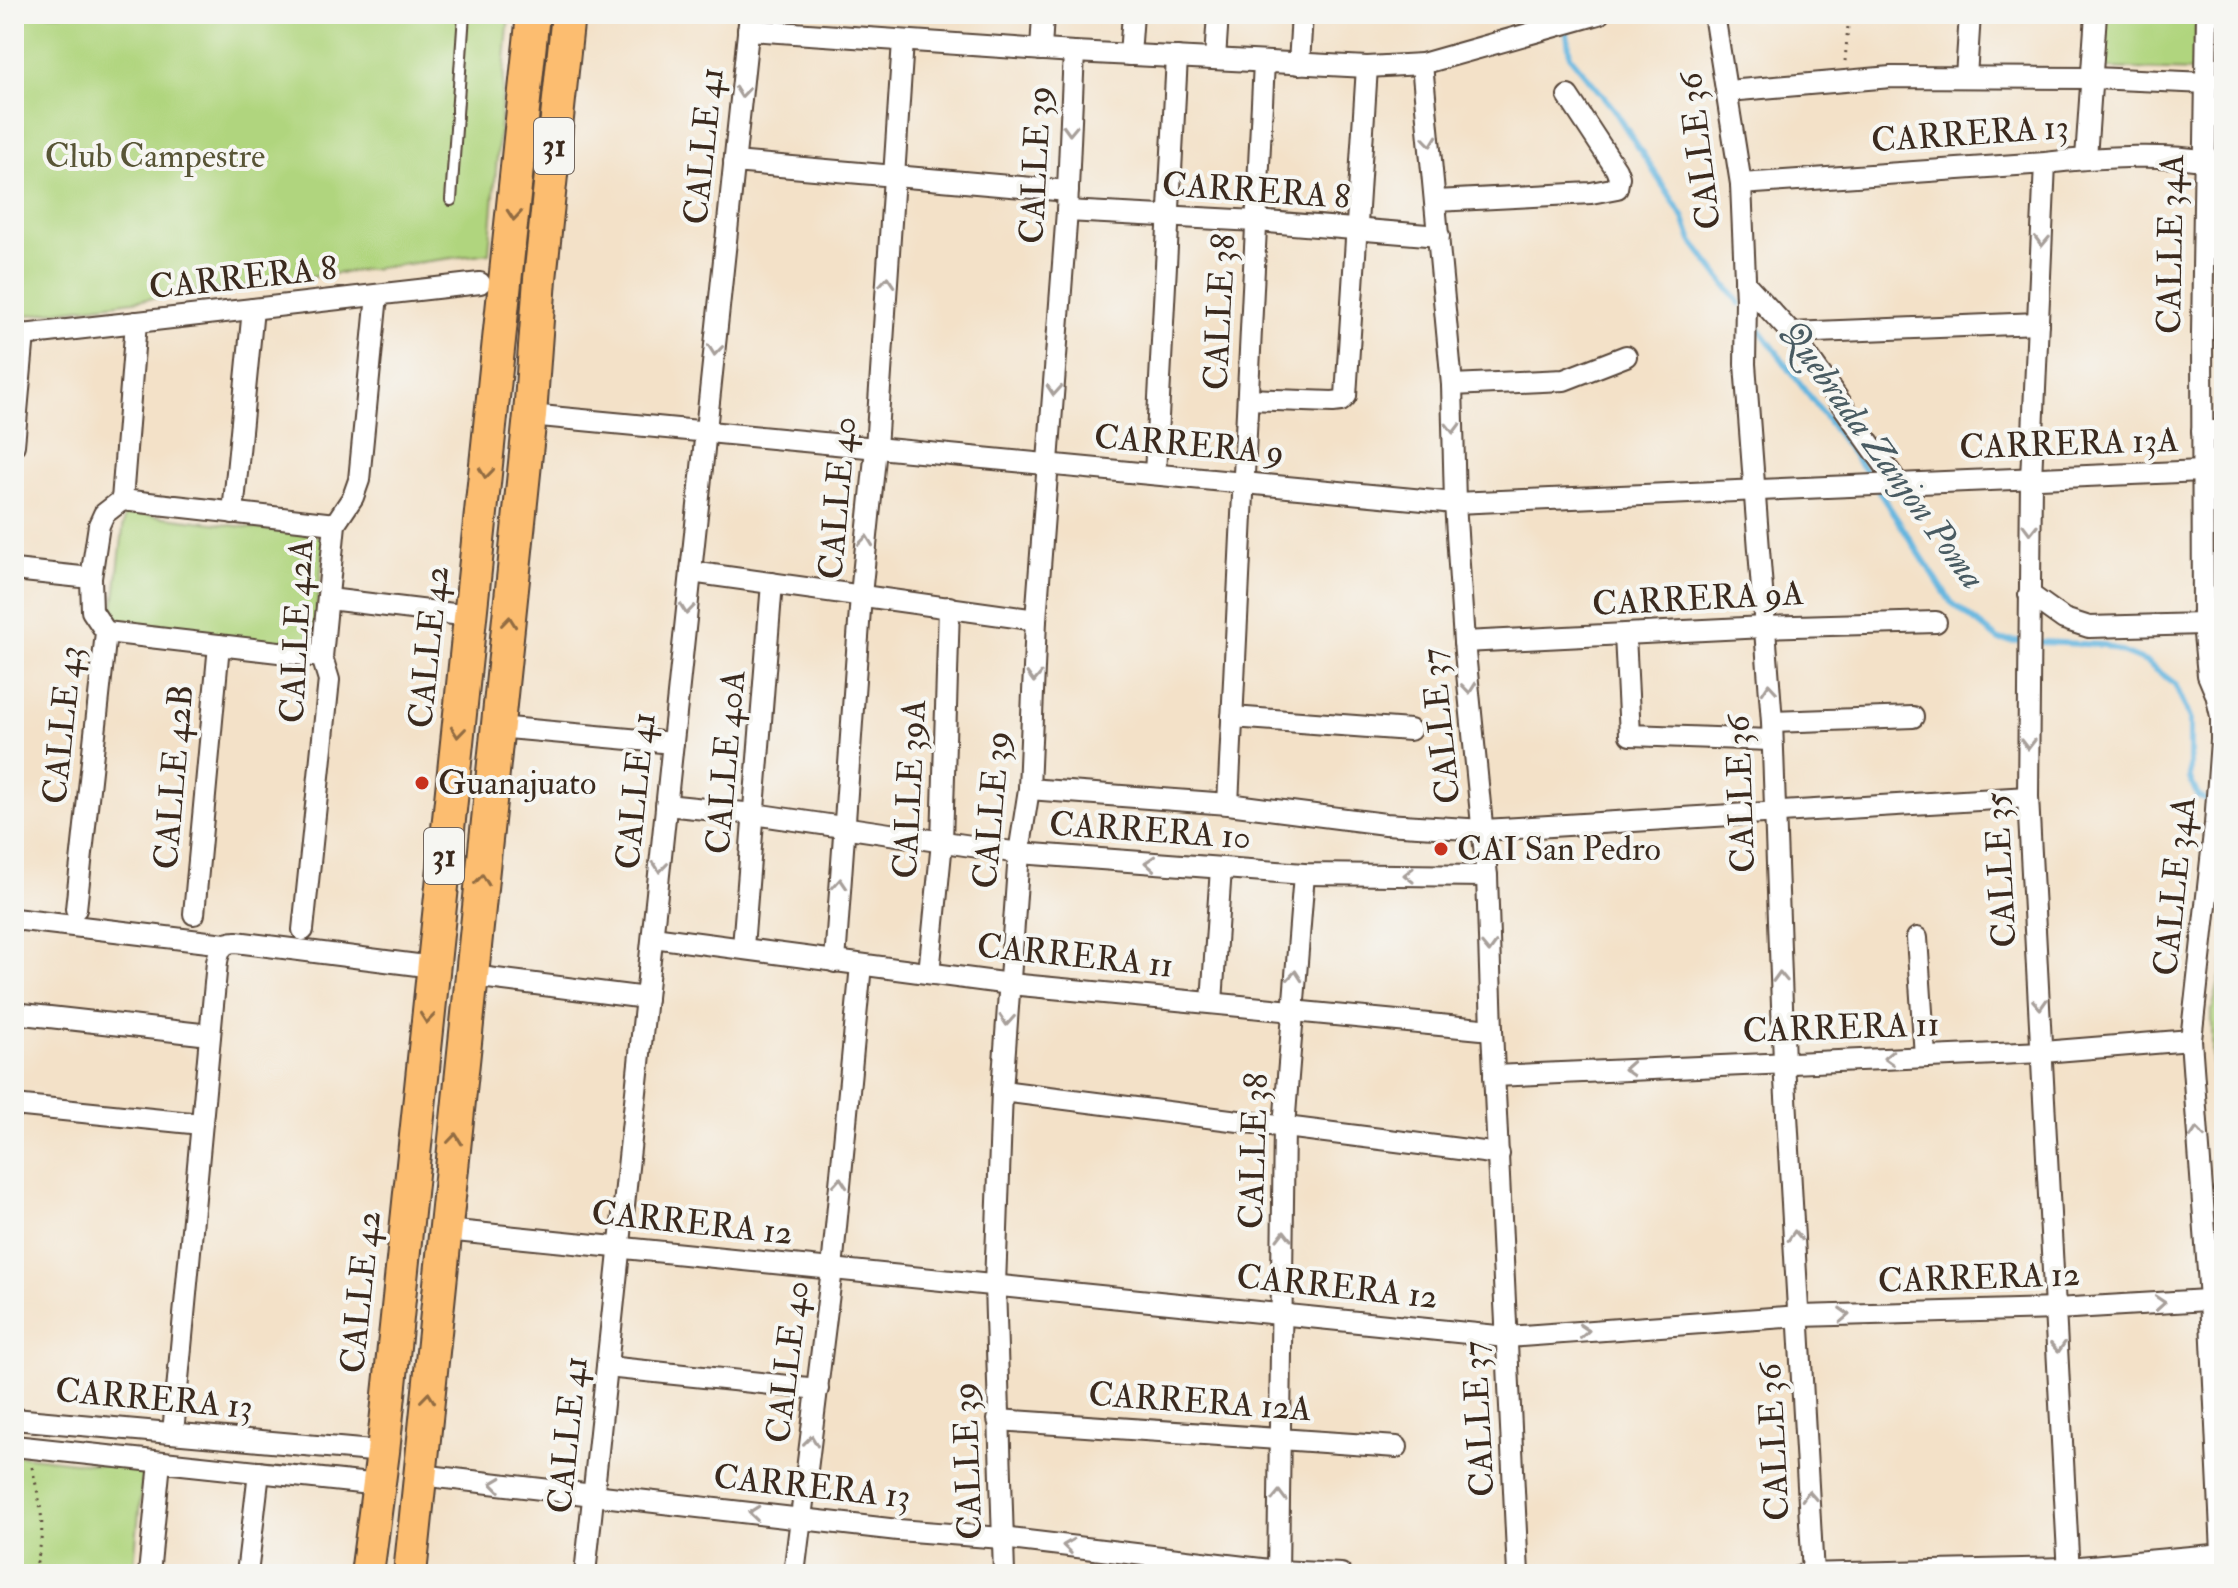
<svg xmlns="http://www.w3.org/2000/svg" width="2238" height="1588" font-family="'IM FELL Double Pica',serif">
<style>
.green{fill:#b0d57e;stroke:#76804e;stroke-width:2}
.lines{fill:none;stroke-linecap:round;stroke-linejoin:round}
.stream{stroke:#63b5df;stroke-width:6}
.service-casing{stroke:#574538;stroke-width:14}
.minor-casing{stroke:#574538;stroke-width:24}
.primary-casing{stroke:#574538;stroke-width:36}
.path{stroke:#574538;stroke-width:3;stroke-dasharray:2 6;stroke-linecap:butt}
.service{stroke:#fff;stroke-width:10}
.minor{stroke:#fff;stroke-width:20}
.primary{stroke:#fcbd6f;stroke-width:32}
.oneway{stroke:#a79f9a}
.oneway2{stroke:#926c42}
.poi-dot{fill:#c8321e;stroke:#f6f6f2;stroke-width:3}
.labels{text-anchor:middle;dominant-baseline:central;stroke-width:8;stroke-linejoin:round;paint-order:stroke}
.shield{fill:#f6f6f2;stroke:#73675e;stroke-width:2}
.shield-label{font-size:32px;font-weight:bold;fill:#3b2a1e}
.street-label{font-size:34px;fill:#3b2a1e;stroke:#f6f6f2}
.park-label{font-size:34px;fill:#585536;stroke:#f6f6f2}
.poi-label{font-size:34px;fill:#3b2a1e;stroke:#f6f6f2;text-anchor:start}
.water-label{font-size:36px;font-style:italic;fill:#495b62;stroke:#f6f6f2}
</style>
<rect width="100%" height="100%" fill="#f6f6f2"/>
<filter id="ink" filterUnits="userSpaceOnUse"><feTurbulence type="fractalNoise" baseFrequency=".0125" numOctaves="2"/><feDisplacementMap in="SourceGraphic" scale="16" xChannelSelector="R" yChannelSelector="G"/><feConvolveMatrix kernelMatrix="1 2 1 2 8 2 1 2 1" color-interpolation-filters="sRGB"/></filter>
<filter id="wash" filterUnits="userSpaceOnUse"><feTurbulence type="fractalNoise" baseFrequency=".006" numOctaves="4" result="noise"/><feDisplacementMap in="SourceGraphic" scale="32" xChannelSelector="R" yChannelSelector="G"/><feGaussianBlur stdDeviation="1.8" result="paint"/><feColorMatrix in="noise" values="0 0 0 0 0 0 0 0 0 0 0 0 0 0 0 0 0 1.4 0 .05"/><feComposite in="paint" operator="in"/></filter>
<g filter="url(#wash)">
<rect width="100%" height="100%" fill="#f3e1c8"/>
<g class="green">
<path d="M14,14H509L489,253L14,317Z"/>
<path d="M2106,14H2196L2195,71L2104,68Z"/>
<path d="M125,512L325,537L312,648L112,623Z"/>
<path d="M2224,961V1130L2213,1131L2212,1010Z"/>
<path d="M14,1455L143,1470L133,1574H14Z"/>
</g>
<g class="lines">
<g class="stream">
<path d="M1566,26L1570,56L1613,108L1684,218L1692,241L1740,304"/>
<path d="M1752,319L1872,480"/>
<path d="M1878,490L1951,602L1999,640L2104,645L2146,662L2175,684L2190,718V779L2198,796L2211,802"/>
</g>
</g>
</g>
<g filter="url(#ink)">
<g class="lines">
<g class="service-casing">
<path id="service" d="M451,200L464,14"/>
</g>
<g class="minor-casing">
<g id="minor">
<path d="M1714,14L1741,184L1746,301L1745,364L1772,722L1784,1062L1813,1574"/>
<path d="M2207,14L2202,334L2203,624L2208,675L2216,694L2221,716V740L2215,824L2191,1040L2210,1299L2223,1574"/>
<path d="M748,30L1074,52L1367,67L1422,64L1599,14"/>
<path d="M1041,50L1043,14"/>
<path d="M1130,55L1133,14"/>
<path d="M1215,59L1218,14"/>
<path d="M1299,64L1302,14"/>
<path d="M1422,64L1452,385L1455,503L1464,642L1487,876L1492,1030L1518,1574"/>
<path d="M1966,77L1970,14"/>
<path d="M1728,91L1891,77L2093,78L2207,83"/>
<path d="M2086,158L2096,14"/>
<path d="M734,162L1068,191"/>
<path d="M2045,163L2031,479L2028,797L2069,1574"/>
<path d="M1741,184L2045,163C2095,157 2176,152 2224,164"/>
<path d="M1436,201L1591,193L1617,188L1619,177L1616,169L1568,96"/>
<path d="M1067,211L1256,221L1439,236"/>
<path d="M1745,283L1791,333L1897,482"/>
<path d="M1791,333L2038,323"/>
<path d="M14,336L480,283"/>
<path d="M1452,385L1564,380L1626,356"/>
<path d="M1248,399L1333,402L1341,401L1346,396L1367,67"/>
<path d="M530,415L1455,503L2202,471"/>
<path d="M2202,431H2224"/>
<path d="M14,445L24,334"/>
<path d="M1155,474L1177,57"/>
<path d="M122,500L335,524"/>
<path d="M122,500L136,322"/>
<path d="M233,513L253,309"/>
<path d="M14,570L91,578"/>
<path d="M691,572L1036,620"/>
<path d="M2029,594L2064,619L2089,627L2203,624"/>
<path d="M329,599L470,616"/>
<path d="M106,632L322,657"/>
<path d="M1625,635L1630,735L1771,740"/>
<path d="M1464,642L1764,627L1936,622"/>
<path d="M1232,717L1410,730"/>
<path d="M1772,722L1913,717"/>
<path d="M498,727L673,743"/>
<path d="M1029,789L1228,804L1385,824L1484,830L2028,797"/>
<path d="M1228,804L1264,62"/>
<path d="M666,805L754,814L1019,853L1304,874L1487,876"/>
<path d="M76,909L106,632L92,611L91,578L99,525L104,514L122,500"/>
<path d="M194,914L219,645"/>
<path d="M14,919L225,944"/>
<path d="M303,930L329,680L322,657L335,524L353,497L359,480L377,295"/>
<path d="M653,937L1010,984L1492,1030"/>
<path d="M1917,938L1925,1056"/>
<path d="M743,947L772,583"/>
<path d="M835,962L861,595L876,448L903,41"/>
<path d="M929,973L942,842L949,607"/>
<path d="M472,976L646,998"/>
<path d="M1212,1002L1221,868"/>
<path d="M14,1013L210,1035"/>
<path d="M1494,1076L2043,1052L2191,1040"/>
<path d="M1002,1091L1499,1154"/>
<path d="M14,1105L201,1124"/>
<path d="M446,1230L1507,1337L1800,1316L2056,1309L2224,1299"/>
<path d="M607,1367L818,1389"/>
<path d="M14,1419L383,1452"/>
<path d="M998,1420L1397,1447"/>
<path d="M173,1433L217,962C219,950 223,942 236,942L433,967"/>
<path d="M14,1446L379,1485"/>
<path d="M420,1475L898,1530L1002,1538L1278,1571L1341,1574"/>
<path d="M149,1574L160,1462"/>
<path d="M247,1574L259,1472"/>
<path d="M585,1574L750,14"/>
<path d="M794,1574L832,1269L861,965"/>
<path d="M1004,1574L995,1285L1002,1091L1019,853L1029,789L1036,620L1067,211L1074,52"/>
<path d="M1278,1574L1284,1127L1304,874"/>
<path d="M1803,1574L2069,1568L2224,1554"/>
</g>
</g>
<g class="primary-casing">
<g id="primary">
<path d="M367,1574L383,1452C432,973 486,494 533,14"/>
<path d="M410,1574L530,415L540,279L568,14"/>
</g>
</g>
<g class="path">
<path d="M1845,61L1849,14"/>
<path d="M32,1467C42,1512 47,1527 34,1574"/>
</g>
<use href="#service" class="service"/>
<use href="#minor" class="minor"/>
<use href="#primary" class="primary"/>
</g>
<defs><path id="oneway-chevron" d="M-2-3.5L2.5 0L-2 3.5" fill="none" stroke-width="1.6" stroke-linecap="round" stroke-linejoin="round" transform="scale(2)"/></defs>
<g class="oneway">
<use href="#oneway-chevron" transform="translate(742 92) rotate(96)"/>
<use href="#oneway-chevron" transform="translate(1070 130) rotate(92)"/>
<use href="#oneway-chevron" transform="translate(1430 141) rotate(84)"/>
<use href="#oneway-chevron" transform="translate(2042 241) rotate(92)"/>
<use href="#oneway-chevron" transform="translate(887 282) rotate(-86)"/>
<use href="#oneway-chevron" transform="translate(715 350) rotate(96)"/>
<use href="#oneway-chevron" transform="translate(1054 390) rotate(94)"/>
<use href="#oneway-chevron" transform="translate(1453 428) rotate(89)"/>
<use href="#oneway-chevron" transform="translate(2030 529) rotate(91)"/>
<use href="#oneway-chevron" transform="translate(866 541) rotate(-84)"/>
<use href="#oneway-chevron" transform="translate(687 609) rotate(96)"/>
<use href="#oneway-chevron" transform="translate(1034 677) rotate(92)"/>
<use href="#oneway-chevron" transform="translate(1469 688) rotate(84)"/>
<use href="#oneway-chevron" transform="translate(1769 689) rotate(-95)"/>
<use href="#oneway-chevron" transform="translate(2028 744) rotate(90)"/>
<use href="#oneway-chevron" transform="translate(1150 863) rotate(-176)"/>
<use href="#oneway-chevron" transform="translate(660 867) rotate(96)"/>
<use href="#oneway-chevron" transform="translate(1409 875) rotate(180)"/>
<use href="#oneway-chevron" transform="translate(840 884) rotate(-86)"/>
<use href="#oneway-chevron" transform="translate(1489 947) rotate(88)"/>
<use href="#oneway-chevron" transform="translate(1295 976) rotate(-85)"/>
<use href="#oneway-chevron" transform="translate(1780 977) rotate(-92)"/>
<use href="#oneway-chevron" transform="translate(2040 1004) rotate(87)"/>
<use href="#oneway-chevron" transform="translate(1007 1020) rotate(94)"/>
<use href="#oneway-chevron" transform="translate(1889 1058) rotate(178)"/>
<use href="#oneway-chevron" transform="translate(1629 1069) rotate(177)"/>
<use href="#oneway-chevron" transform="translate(2197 1133) rotate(-94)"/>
<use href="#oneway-chevron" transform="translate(840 1183) rotate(-85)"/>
<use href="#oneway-chevron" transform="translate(1284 1236) rotate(-90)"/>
<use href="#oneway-chevron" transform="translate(1795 1236) rotate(-93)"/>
<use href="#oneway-chevron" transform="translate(2160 1303) rotate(-4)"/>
<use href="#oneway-chevron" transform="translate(1844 1315) rotate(-2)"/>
<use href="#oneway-chevron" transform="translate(1584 1331) rotate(-4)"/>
<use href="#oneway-chevron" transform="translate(2058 1347) rotate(87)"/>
<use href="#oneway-chevron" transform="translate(811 1441) rotate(-83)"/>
<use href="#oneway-chevron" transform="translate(496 1484) rotate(-173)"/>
<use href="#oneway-chevron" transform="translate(1279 1496) rotate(-89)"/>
<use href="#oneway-chevron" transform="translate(1809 1496) rotate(-93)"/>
<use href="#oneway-chevron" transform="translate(754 1513) rotate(-174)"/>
<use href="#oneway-chevron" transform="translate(1068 1546) rotate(-173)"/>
</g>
<g class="oneway2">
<use href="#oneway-chevron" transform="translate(514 215) rotate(95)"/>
<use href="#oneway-chevron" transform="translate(486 473) rotate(96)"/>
<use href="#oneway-chevron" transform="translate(509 622) rotate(-84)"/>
<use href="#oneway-chevron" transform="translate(458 732) rotate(96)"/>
<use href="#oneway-chevron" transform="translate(482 880) rotate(-84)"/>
<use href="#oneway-chevron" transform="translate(427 1018) rotate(96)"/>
<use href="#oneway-chevron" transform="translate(455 1139) rotate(-84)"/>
<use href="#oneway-chevron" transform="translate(428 1398) rotate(-84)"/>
</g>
</g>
<g class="poi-dot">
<circle cx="422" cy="783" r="8"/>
<circle cx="1441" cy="849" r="8"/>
</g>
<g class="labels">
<g class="shield">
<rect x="534" y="118" width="40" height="56" rx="6"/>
<rect x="424" y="828" width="40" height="56" rx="6"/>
</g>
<g class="shield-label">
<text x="554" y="146">31</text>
<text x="444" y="856">31</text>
</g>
<g class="street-label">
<text transform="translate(1970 134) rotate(-4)">CARRERA 13</text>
<text transform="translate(704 146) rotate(-84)">CALLE 41</text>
<text transform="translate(1700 151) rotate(-97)">CALLE 36</text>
<text transform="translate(1036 165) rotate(-87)">CALLE 39</text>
<text transform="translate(1256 191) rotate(4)">CARRERA 8</text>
<text transform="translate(2171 244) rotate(-89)">CALLE 34A</text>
<text transform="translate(243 278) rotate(-6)">CARRERA 8</text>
<text transform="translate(1220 312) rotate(-87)">CALLE 38</text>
<text transform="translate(2069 444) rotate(-2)">CARRERA 13A</text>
<text transform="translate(1189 445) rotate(5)">CARRERA 9</text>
<text transform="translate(838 498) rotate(-85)">CALLE 40</text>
<text transform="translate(1698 599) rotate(-3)">CARRERA 9A</text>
<text transform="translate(297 631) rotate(-87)">CALLE 42A</text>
<text transform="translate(429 647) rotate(-84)">CALLE 42</text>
<text transform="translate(63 725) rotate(-84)">CALLE 43</text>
<text transform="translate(1441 726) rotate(-96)">CALLE 37</text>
<text transform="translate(726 762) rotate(-85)">CALLE 40A</text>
<text transform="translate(174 777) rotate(-85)">CALLE 42B</text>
<text transform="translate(910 789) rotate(-87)">CALLE 39A</text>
<text transform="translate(636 791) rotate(-84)">CALLE 41</text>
<text transform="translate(1741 794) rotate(-92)">CALLE 36</text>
<text transform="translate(992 810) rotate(-85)">CALLE 39</text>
<text transform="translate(1150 831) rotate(4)">CARRERA 10</text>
<text transform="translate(2001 870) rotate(-93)">CALLE 35</text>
<text transform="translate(2175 886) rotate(-84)">CALLE 34A</text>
<text transform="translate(1075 956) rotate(6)">CARRERA 11</text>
<text transform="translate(1841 1028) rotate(-2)">CARRERA 11</text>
<text transform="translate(1254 1151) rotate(-88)">CALLE 38</text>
<text transform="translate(692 1223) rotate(6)">CARRERA 12</text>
<text transform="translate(1979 1278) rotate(-2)">CARRERA 12</text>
<text transform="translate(1337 1287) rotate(6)">CARRERA 12</text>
<text transform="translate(361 1292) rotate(-84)">CALLE 42</text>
<text transform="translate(788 1362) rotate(-83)">CALLE 40</text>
<text transform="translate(154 1399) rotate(5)">CARRERA 13</text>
<text transform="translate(1200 1402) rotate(4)">CARRERA 12A</text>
<text transform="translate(1479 1419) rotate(-93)">CALLE 37</text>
<text transform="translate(568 1435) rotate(-84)">CALLE 41</text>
<text transform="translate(1774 1442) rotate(-93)">CALLE 36</text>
<text transform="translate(968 1461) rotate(-92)">CALLE 39</text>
<text transform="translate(812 1487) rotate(6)">CARRERA 13</text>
</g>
<g class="park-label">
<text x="155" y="156">Club Campestre</text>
</g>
<g class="poi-label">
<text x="438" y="783">Guanajuato</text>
<text x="1457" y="849">CAI San Pedro</text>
</g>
<g class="water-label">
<text transform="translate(1883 455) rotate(54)">Quebrada Zanjon Poma</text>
</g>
</g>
<rect width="2238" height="1588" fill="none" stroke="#f6f6f2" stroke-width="48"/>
</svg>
